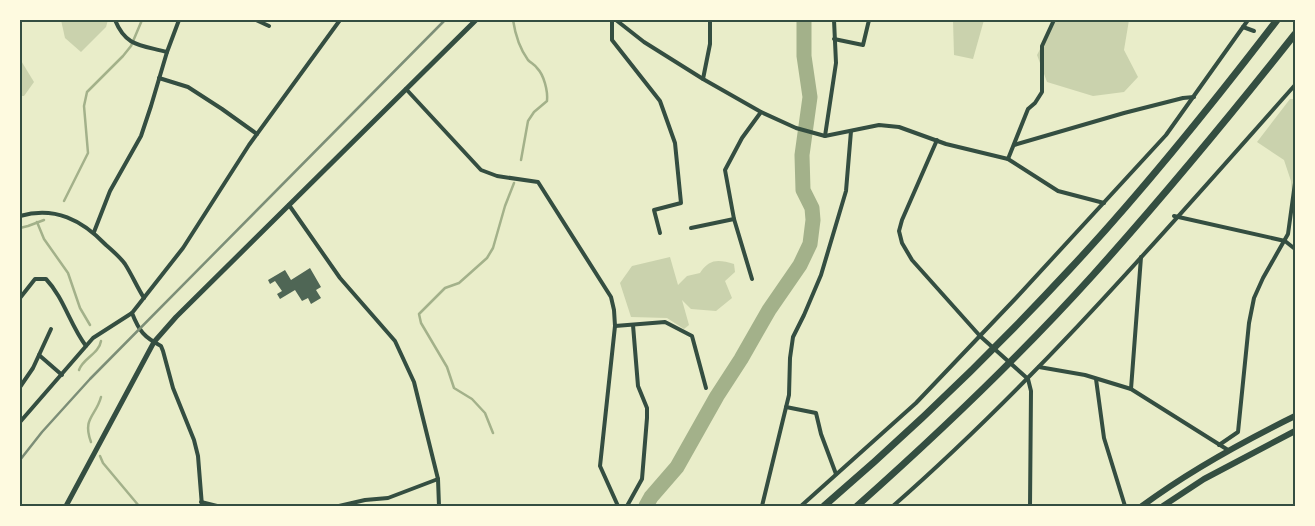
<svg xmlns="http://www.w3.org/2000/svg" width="1315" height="526" font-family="Barlow,sans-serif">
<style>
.green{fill:#cad2ad}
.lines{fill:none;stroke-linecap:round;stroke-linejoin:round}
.stream{stroke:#a3b18a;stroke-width:2.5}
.river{stroke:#a3b18a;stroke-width:15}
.building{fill:#4f6655}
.minor{stroke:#344e41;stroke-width:4}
.secondary{stroke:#344e41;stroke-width:5}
.trunk{stroke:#344e41;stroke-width:6}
.motorway{stroke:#344e41;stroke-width:7}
.rail{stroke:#7c8e77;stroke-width:2.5}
.neatline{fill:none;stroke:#344e41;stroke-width:2}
</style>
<rect width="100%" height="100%" fill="#e9edc9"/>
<g class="green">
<path d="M61,20H108L106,27L81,52L65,38Z"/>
<path d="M953,20H984L973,59L954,55Z"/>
<path d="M1055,20H1129L1124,50L1138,77L1124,92L1093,96L1047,82L1037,55Z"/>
<path d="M20,59L34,82L24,96H20Z"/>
<path d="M1290,99H1295V237L1291,181L1284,160L1257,142Z"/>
<path d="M670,257L678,285L687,276L700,273C710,258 719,260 734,264L735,272L725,281L732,298L716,311L691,309L682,300L689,325L684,329L667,318L631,317L620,283L632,266Z"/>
</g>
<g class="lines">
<g class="stream">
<path d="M513,20C515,33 520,49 528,60C531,63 535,65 537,68C544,75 548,91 547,101L534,112L528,121L521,160"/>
<path d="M64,201L88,153L84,106L87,92L123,56L131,46L142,20"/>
<path d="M37,222L44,239L68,273L80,308L90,325"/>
<path d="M20,228L28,226L44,220"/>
<path d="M79,370C83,358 99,354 101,341"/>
<path d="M493,433L485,413L472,399L454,388L447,367L421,323L419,314L445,288L459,283L487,258L493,248L505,206L514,183"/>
<path d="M91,442C82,418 96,416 101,397"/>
<path d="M100,456L103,463L139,506"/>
</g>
<path class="river" d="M646,506L651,497L677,467L717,396L741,359L769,310L800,265L810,244L813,220L812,208L803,190L802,155L810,97L804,56V20"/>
</g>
<path class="building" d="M310,268L321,287L316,290L321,298L311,304L308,298L302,301L295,290L280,299L277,294L282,291L275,281L270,284L268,280L285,270L291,280Z"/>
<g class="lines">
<g class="minor">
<path d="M115,20C126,47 141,45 167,52"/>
<path d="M256,20L269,26"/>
<path d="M612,20V40L660,101L675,143L681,203L654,210L660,233"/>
<path d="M616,20L644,42L703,79L761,112L796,128L825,136L879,125L899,127L946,144L1008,159L1058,191L1104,203"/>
<path d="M1243,27L1254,31"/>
<path d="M834,39L863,45L869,20"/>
<path d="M159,78L188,87L222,109L257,134"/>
<path d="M703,79L710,44V20"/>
<path d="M406,89L481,170L497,176L538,182L611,297L614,310L615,326L600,466L618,506"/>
<path d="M825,136L836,63L834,20"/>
<path d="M937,140L902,220L899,231L902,243L912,260L980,336L1028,379L1031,391L1030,506"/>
<path d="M1014,145L1124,113L1183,98L1194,97"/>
<path d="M1008,159L1028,109L1035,103L1042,92V46L1054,20"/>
<path d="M289,205L340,278L395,341L414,382L438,479L439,506"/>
<path d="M20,216C55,206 82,220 106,245C113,251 120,257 125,264C132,275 137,287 144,298"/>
<path d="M1174,216L1285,241L1295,249"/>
<path d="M691,228L734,219"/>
<path d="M94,232L110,191L141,136L151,106L167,52L179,20"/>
<path d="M752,279L734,219L725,170L742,138L761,112"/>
<path d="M20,298L35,279H46C64,298 70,325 86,346"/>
<path d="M615,326L665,322L692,336L706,388"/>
<path d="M39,355L51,329"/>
<path d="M1039,367L1085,375L1131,389L1228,450"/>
<path d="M1096,379L1104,438L1125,506"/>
<path d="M20,387L33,368L39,355L62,375"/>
<path d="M1131,389L1141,257"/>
<path d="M786,407L816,413L821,434L836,474"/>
<path d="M20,422L93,338L132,313"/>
<path d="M1219,445L1238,432L1249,323L1254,298L1263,278L1288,234L1295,183"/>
<path d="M201,502L217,506"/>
<path d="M202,506L198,456L194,440L173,388L163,351L161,346C144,337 139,331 132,313L183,248L249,145L340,20"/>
<path d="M339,506L365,500L388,498L438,479"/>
<path d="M627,506L642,479L647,418V408L638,386L633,325"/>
<path d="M762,506L789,395L790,358L793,337L804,315L821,275L846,191L851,131"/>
<path d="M801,506L916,403L1016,298L1166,135L1248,20"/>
<path d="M893,506C1039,378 1166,230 1295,85"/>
</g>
<path class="secondary" d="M66,506L154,342L176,317L476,20"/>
<g class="trunk">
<path d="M1142,506C1189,471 1242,442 1295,416"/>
<path d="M1163,506L1204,479L1295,431"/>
</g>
<g class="motorway">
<path d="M824,506C910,432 992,353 1069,270C1143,191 1211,106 1277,20"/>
<path d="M857,506C939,433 1019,357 1093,275C1163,197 1230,116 1295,34"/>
</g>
<path class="rail" d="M20,460L42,432L90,379L445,20"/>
</g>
<rect width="1315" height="526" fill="none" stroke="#fefae0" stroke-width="42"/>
<rect x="21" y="21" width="1273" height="484" class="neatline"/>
</svg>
